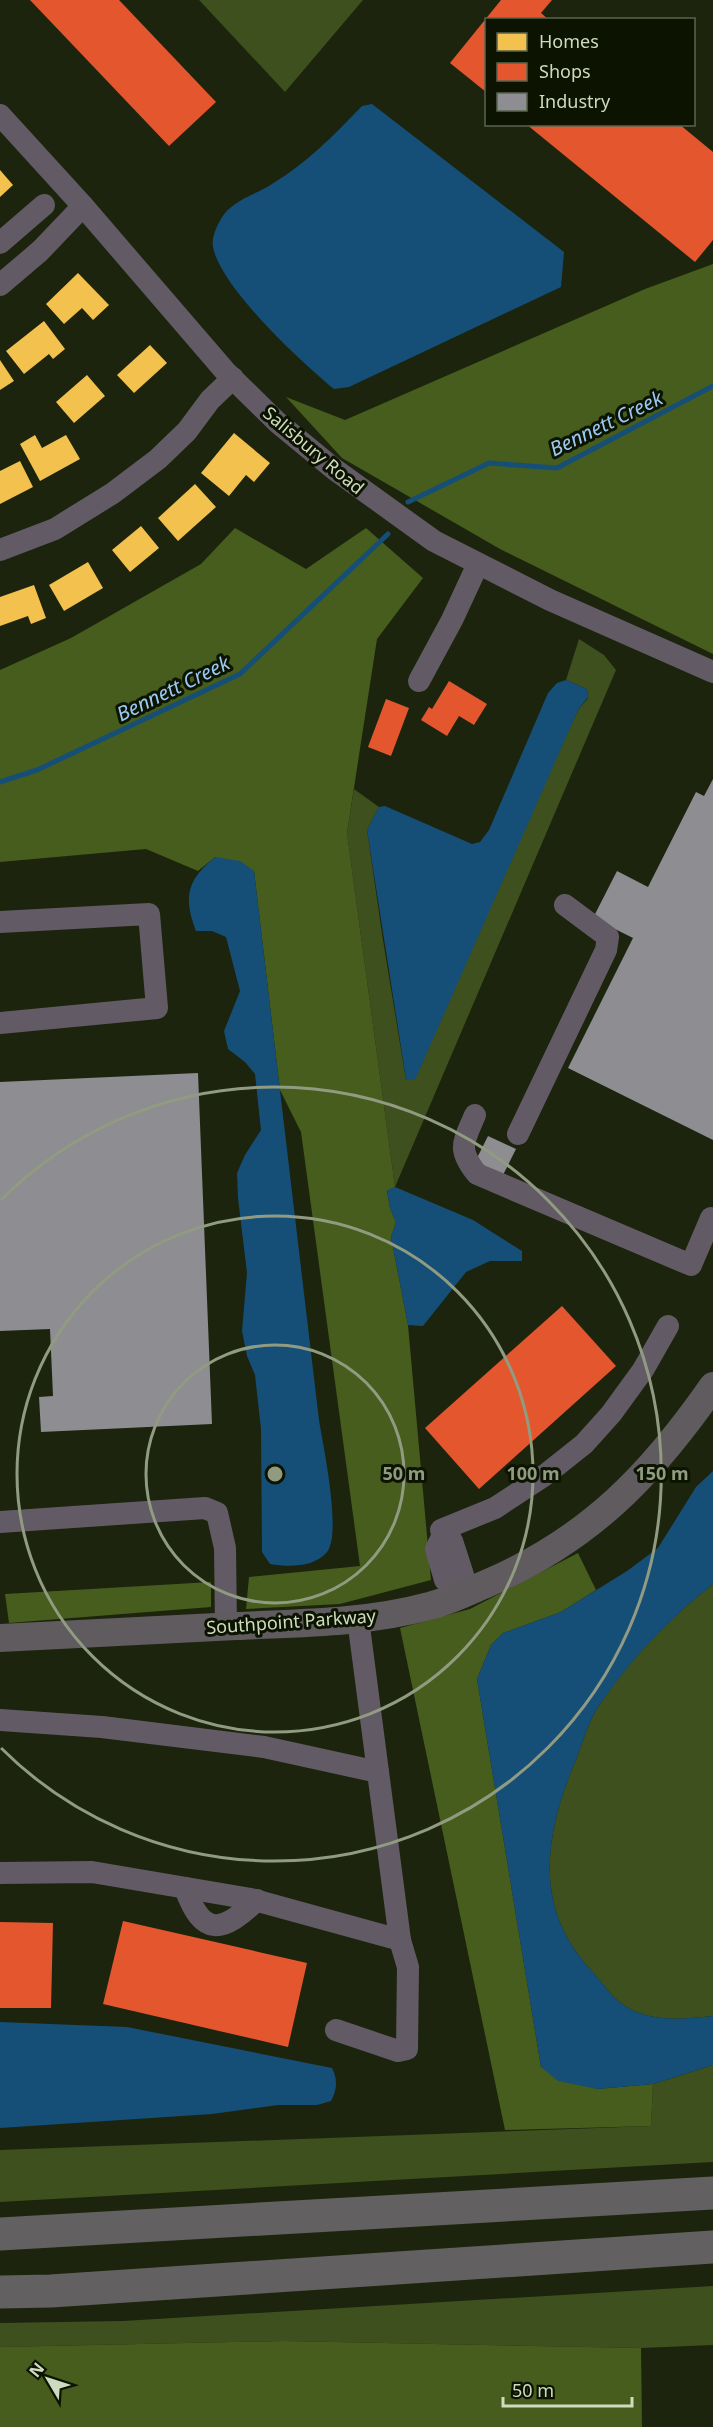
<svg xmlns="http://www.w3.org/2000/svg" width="713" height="2427" font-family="'Noto Sans',sans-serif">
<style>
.green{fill:#3d501d}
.forest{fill:#465d1d}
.water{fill:#154f78}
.homes{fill:#f2c14e}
.shops{fill:#e4572e}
.industry{fill:#8d8d92}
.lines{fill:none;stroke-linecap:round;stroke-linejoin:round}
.stream{stroke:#154f78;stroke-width:5}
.minor{stroke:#625b65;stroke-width:22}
.major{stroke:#5f5b5f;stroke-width:28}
.highway{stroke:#636061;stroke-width:33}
.ring{fill:none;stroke:#909b81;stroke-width:3}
.labels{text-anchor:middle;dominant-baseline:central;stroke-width:6;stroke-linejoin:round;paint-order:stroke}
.street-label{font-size:18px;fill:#cfdbbf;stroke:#0c1401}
.water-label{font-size:20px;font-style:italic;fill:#9ac9f5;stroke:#0c1401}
.centre{fill:#909b81;stroke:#0c1401;stroke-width:3}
.ring-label{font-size:18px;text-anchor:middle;font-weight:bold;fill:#909b81;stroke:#0c1401;stroke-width:6;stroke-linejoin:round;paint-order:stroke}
</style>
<rect width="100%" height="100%" fill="#1c240d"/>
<g class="green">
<path d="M199,0H363L285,92Z"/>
<path d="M579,639L604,655L616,670L395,1187L347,833L354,789L379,807L367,830L383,940L406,1080L578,710L588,698L587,689L566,680Z"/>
<path d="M713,1584V2016C683,2019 652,2023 625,2006C612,1998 601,1981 590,1969C531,1905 546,1830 577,1757C583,1741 589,1721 598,1707C630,1659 668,1619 713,1584Z"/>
<path d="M713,2065V2162L0,2202V2150L651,2126L653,2084Z"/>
<path d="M713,2286V2345L641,2348L284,2341L0,2347V2323L123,2321Z"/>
</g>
<g class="forest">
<path d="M713,264V654L500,549L342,458L286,397L345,420L645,289Z"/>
<path d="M235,528L306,569L366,528L423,578L377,639L347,833L395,1187L387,1191L390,1208L396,1222L391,1237L408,1325L431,1580L340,1604L246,1609L249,1577L360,1566L301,1132L280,1090L254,871L215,857L198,871L146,849L0,862V670L71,638L201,564Z"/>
<path d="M578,1553L596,1590L561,1612L503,1633L491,1645L477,1679L541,2067L597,2089L653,2084L651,2126L505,2130L400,1628L470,1609Z"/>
<path d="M211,1582V1607L9,1623L5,1594Z"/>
<path d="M284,2341L641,2348L642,2427H0V2347Z"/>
</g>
<g class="water">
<path d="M372,104L564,252L561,287L349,387L334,389C301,362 221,288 213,247C211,236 219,221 225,213C238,198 257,194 272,184C307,163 334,135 362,106Z"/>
<path d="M566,680L587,689L588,697L578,710L415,1080L406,1079L367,830L379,807L385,806L472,844L480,842L489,830L548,693L557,683Z"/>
<path d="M215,857L240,861L254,871L319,1420C323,1445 342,1534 327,1552C313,1568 288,1567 270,1564L262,1552L261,1429L255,1375L247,1356L242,1331L247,1273L238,1198L237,1173L245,1155L261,1130L255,1074L245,1062L228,1049L224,1031L240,991L226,937L212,931H196C183,897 187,880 215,857Z"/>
<path d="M395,1187L473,1220L522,1251V1261H490L466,1272L423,1326L408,1325L391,1237L396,1222L390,1208L387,1190Z"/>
<path d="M713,1471V1584C668,1619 631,1659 598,1707C589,1721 583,1741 577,1757C546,1830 531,1905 590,1969C601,1981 612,1998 625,2006C652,2023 683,2019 713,2016V2065L653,2084L597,2089L558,2081L541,2067L477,1679L491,1645L503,1633L561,1612L627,1571L658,1548L696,1487Z"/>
<path d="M0,2022L127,2027L332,2068C338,2080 337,2090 331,2101L317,2105H278L212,2114L0,2128Z"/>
</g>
<g class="homes">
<path d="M0,170L13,185L0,197Z"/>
<path d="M78,273L109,305L93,320L82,308L64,324L46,304Z"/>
<path d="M44,321L65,349L53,359L49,354L24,374L6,351Z"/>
<path d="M150,345L167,363L134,393L117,375Z"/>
<path d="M0,360L14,381L0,390Z"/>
<path d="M87,375L105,396L74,423L56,402Z"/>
<path d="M234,433L270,463L254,482L246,475L229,496L201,473Z"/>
<path d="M35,435L42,448L66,435L80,459L40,481L20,444Z"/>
<path d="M20,461L33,487L0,504V471Z"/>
<path d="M195,484L216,507L178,541L158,518Z"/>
<path d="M141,526L159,548L130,572L112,550Z"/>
<path d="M88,562L103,588L64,611L49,585Z"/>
<path d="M34,585L46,618L31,624L28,616L0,626V597Z"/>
</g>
<g class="shops">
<path d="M30,0H119L216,102L169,146Z"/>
<path d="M501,0H552L541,13L549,20H486V92L450,63Z"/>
<path d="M526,124H679L713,152V240L695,262Z"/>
<path d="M449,681L487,704L474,725L459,716L447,736L421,720L429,707L432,709Z"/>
<path d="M386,699L409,708L391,756L368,747Z"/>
<path d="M562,1306L616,1366L479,1489L425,1428Z"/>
<path d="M123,1921L307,1963L288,2047L103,2004Z"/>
<path d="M0,1922L53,1923L51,2008H0Z"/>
</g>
<g class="industry">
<path d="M713,779V1140L568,1068L633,938L593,918L617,871L648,887L696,792L704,796Z"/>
<path d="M198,1073L212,1424L41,1432L39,1397L53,1396L50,1329L0,1331V1082Z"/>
<path d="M488,1136L516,1149L502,1177L474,1164Z"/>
</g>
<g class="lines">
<g class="stream">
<path d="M408,502L489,463L557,468L713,386"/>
<path d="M0,782L37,770L240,674L388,534"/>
</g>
<g class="minor">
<path d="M0,115L83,206L225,371L277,422L334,469L434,541L550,600L713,672"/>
<path d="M0,243L44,205"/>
<path d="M0,285L40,251L83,206"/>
<path d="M0,550L55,529L113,493L158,459L187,431L210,400L233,378"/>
<path d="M419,681L452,620L478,564"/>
<path d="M0,922L149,914L157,1008L0,1023"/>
<path d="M475,1115C463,1143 457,1149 477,1174L691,1265L711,1218"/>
<path d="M518,1134L606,950L608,937L565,905"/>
<path d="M0,1522L205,1508L217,1513L225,1548L226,1627"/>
<path d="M443,1535L441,1530L495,1508L545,1475L584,1444L611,1414L643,1370L668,1326"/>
<path d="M443,1535L452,1541L463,1575L455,1584L445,1580L436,1549Z"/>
<path d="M0,1720L102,1727L264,1747L378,1772"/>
<path d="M0,1873L92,1872L251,1899L400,1940L358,1619"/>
<path d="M185,1888C203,1938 222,1933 257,1900"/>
<path d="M336,2030L398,2051L407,2049L408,1967L400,1940"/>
</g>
<path class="major" d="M0,1638C79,1634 157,1630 236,1626C300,1623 366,1623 429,1606C450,1601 469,1591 488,1583C590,1539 651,1475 713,1386"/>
<g class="highway">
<path d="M0,2234L713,2193"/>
<path d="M0,2292L51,2291L713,2247"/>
</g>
</g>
<g class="ring">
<circle cx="275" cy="1474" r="129"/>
<circle cx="275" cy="1474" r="258"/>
<path d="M1 1200A387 387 0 1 1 1 1748"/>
</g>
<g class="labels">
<g class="street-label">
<text transform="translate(314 450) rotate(40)">Salisbury Road</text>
<text transform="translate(291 1621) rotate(-4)">Southpoint Parkway</text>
</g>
<g class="water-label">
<text transform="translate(606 423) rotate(-26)">Bennett Creek</text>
<text transform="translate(173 688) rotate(-26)">Bennett Creek</text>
</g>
</g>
<circle cx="275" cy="1474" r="9" class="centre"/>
<g class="ring-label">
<text x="404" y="1480">50 m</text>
<text x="533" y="1480">100 m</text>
<text x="662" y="1480">150 m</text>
</g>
<rect x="485" y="18" width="210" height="108" fill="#0c1401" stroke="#5a644d" stroke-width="1.5"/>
<rect x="497" y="33" width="30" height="18" fill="#f2c14e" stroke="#5a644d" stroke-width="1.5"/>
<text x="539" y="48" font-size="18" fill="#cfdbbf">Homes</text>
<rect x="497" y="63" width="30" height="18" fill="#e4572e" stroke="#5a644d" stroke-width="1.5"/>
<text x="539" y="78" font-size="18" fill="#cfdbbf">Shops</text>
<rect x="497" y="93" width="30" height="18" fill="#8d8d92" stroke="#5a644d" stroke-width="1.5"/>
<text x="539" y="108" font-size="18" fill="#cfdbbf">Industry</text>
<g transform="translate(48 2379) rotate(309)" stroke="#0c1401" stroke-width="4.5" paint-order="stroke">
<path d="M0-4.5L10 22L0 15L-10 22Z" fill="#cfdbbf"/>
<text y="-9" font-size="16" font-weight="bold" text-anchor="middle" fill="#cfdbbf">N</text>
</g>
<path d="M503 2397v9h129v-9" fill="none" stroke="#cfdbbf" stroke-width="3"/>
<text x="512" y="2397" font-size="18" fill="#cfdbbf" stroke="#0c1401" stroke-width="4.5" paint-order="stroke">50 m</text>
</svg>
